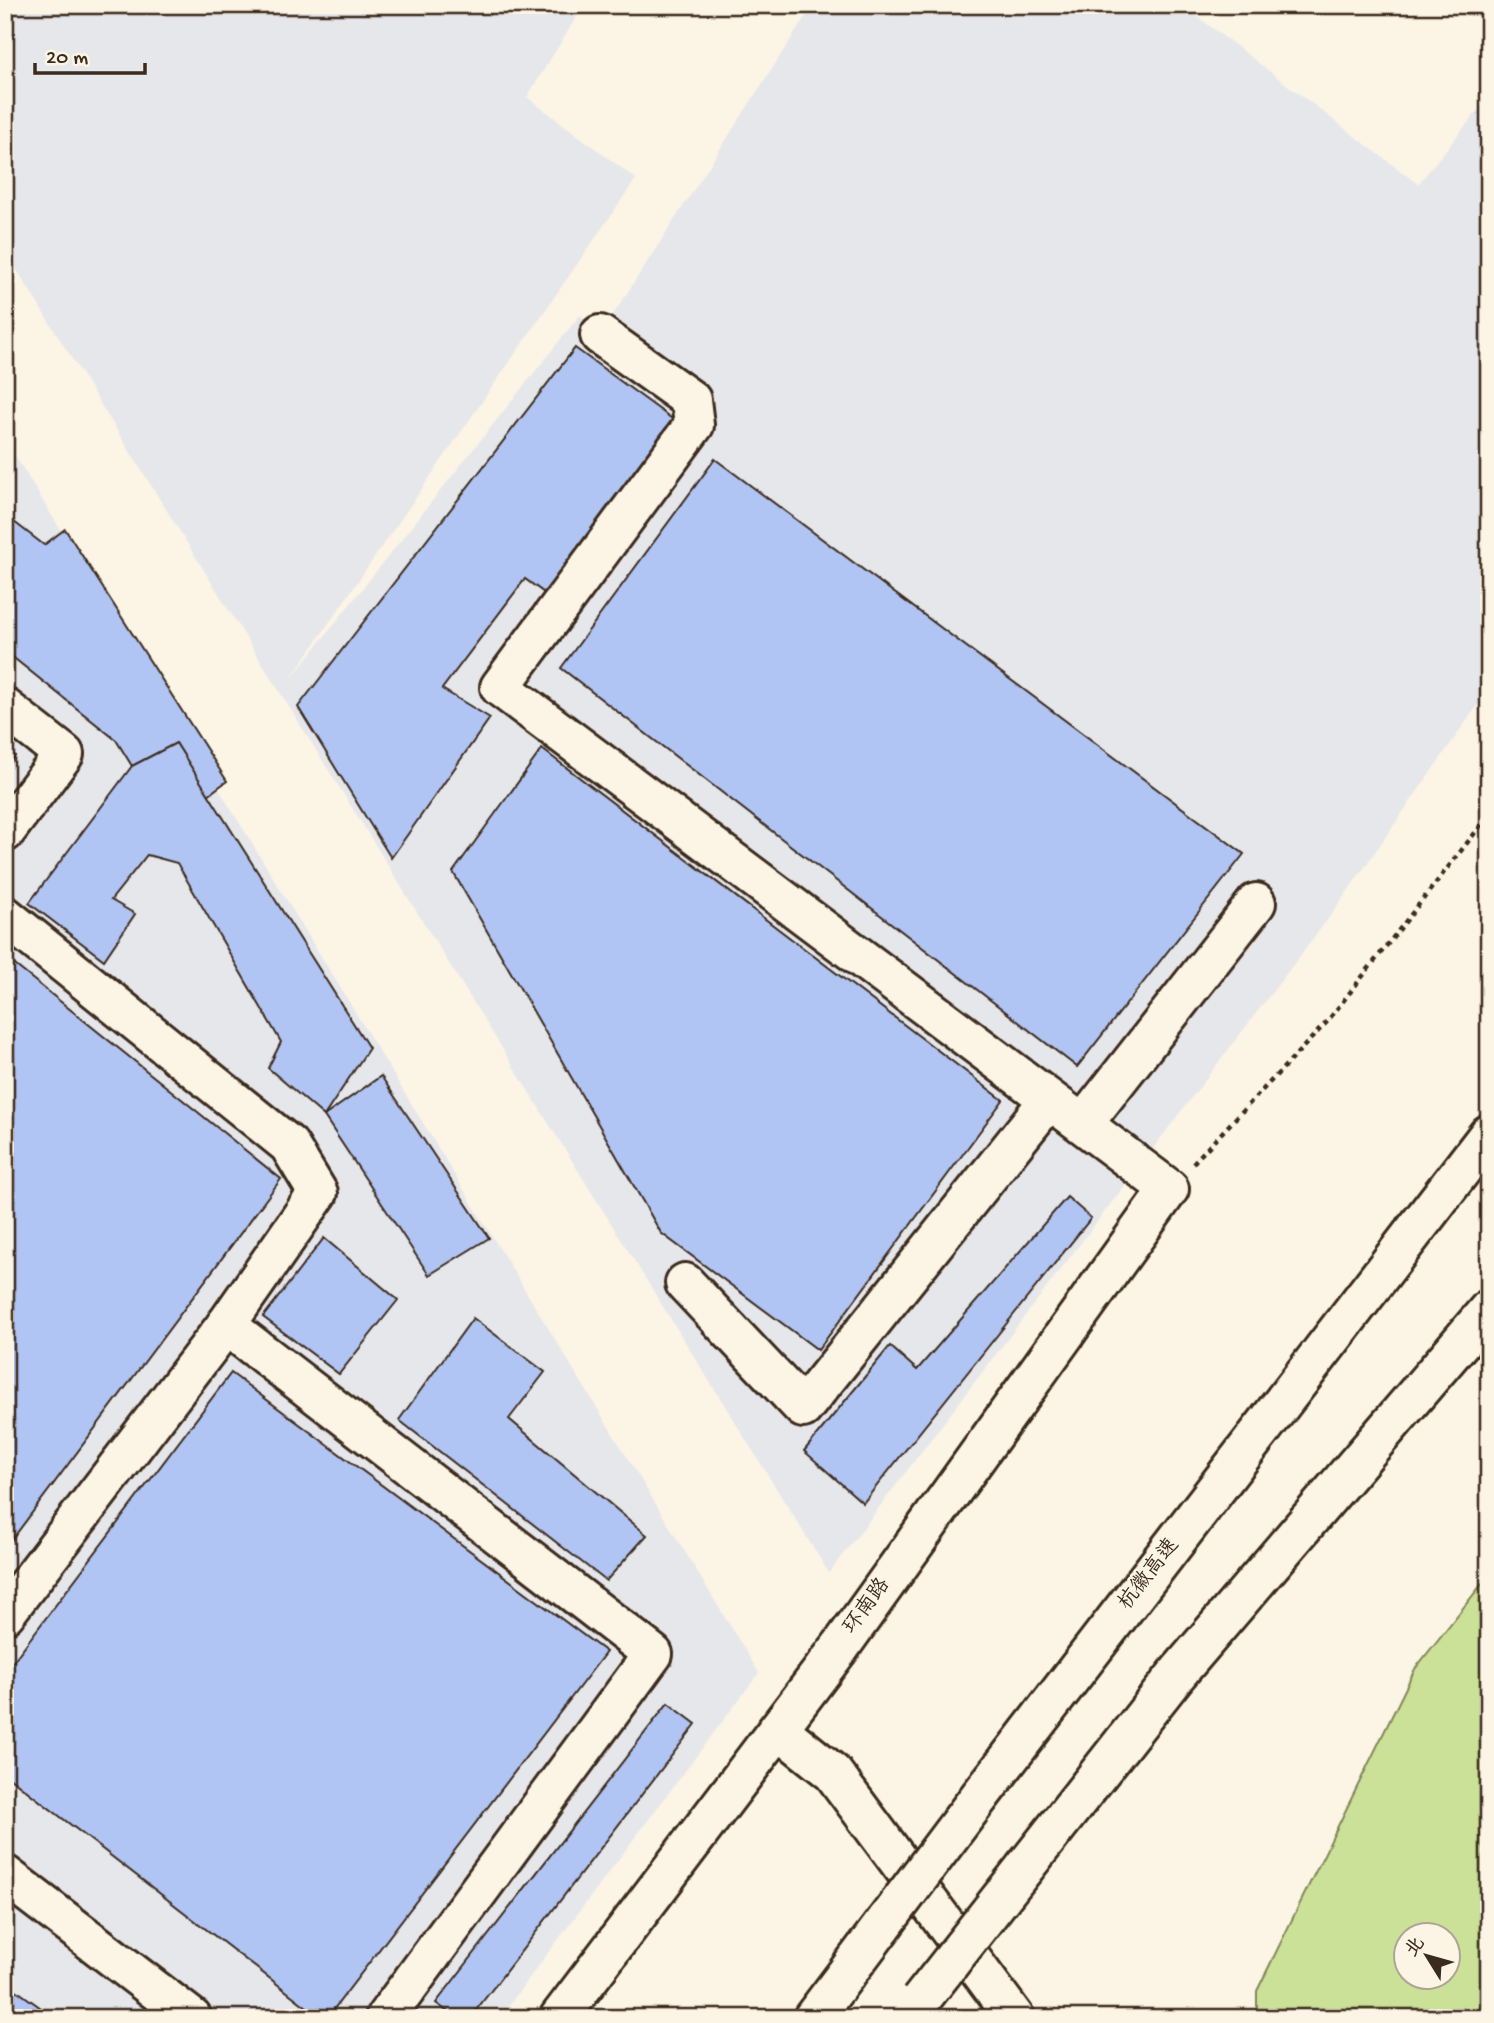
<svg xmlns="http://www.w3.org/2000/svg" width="1494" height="2023" font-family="'Gochi Hand','LXGW WenKai TC',sans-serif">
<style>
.built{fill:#e6e7ea}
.green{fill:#cae197;stroke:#82865a;stroke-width:2;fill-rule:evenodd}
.building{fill:#b1c5f4;stroke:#3b2a1e;stroke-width:2}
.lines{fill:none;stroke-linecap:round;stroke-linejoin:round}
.minor-casing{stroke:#3b2a1e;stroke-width:44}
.highway-casing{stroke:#3b2a1e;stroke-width:44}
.path{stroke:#3b2a1e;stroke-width:4.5;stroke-dasharray:5 5;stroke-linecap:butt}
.minor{stroke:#fcf5e5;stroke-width:38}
.highway{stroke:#fcf5e5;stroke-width:38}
.highway-bridge-casing{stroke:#3b2a1e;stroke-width:44;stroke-linecap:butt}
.highway-bridge{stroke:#fcf5e5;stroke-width:38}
.labels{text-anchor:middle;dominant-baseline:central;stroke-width:5;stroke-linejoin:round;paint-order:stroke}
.street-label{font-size:21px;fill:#3b2a1e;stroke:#fcf5e5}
</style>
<rect width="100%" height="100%" fill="#fcf5e5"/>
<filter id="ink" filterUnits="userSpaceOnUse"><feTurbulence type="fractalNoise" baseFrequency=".0143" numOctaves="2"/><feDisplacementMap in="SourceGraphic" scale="14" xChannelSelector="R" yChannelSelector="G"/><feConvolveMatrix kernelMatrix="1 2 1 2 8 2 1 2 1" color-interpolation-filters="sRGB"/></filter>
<g filter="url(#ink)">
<g class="built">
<path d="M5,5H584L527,97L636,179L289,681L580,315L602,332L813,5H1182L1418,184L1489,97V689L1331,915L829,1573L5,251Z"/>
<path d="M5,439L759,1673L499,2018H5Z"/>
</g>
<path class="green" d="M1489,1575V2018H1257V1991L1415,1669ZM1406,1936H1448V1978H1406Z"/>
<g class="building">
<path d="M575,348L675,421L547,595L525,579L442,689L490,718L391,858L298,707Z"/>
<path d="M715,459L1244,854L1077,1067L561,668Z"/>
<path d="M5,515L44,545L65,529L227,781L208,795L176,743L132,766L116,740L5,651Z"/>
<path d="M176,743L369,1048L324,1116L268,1068L281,1042L177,863L147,855L111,900L135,914L104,960L29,903L132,766Z"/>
<path d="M5,748L15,756L5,769Z"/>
<path d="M542,749L1003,1100L818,1350L661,1233L453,872Z"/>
<path d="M5,957L281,1179L5,1549Z"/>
<path d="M381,1076L489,1238L429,1275L324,1116Z"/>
<path d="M1067,1197L1091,1218L863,1503L804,1451L890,1346L917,1370Z"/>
<path d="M324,1238L398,1300L339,1374L263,1317Z"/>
<path d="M473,1318L545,1372L509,1419L647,1535L606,1581L399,1420Z"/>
<path d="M231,1373L606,1652L327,2018H321L5,1774V1672Z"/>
<path d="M668,1703L696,1724L470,2018H456L436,2003Z"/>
<path d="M5,1982L55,2018H5Z"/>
</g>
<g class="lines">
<g class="minor-casing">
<g id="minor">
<path d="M5,708L64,754L5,832"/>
<path d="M5,916L289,1145L318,1193L226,1325L5,1614"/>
<path d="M1083,1124L1256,903"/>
<path d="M685,1283L803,1408L1049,1100"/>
<path d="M226,1325L653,1654L385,2018"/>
<path d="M778,1729L833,1773L1015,2018"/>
<path d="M5,1875L192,2018"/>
<path d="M559,2018L841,1646L1169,1189L500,687L694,425L691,400L600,335"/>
</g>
</g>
<g class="highway-casing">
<g id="highway">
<path d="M980,1796L1489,1134"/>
<path d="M1026,1866L1177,1674L1489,1309"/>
<path d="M813,2018L883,1925"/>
</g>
</g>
<path class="path" d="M1193,1163L1326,1023L1489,815"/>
<use href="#minor" class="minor"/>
<use href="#highway" class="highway"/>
<g class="highway-bridge-casing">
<g id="highway-bridge">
<path d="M883,1925L980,1796"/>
<path d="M920,2001L1026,1866"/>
</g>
</g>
<use href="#highway-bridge" class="highway-bridge"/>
</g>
</g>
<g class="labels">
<g class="street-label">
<text transform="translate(1150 1575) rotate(-52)">杭徽高速</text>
<text transform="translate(868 1607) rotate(-54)">环南路</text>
</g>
</g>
<rect width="1494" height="2023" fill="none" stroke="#fcf5e5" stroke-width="28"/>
<rect x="14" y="14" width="1466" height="1995" fill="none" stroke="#3b2a1e" stroke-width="2.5" filter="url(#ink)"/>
<g transform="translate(1427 1956) rotate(307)"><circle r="33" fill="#fcf5e5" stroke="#afa495" stroke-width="2"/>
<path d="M0-5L12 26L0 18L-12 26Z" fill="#3b2a1e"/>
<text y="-10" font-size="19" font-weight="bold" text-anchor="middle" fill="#3b2a1e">北</text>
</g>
<path d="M35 63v10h110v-10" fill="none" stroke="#3b2a1e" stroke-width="3.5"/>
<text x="46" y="63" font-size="21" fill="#3b2a1e" stroke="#fcf5e5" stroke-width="5" paint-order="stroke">20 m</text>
</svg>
